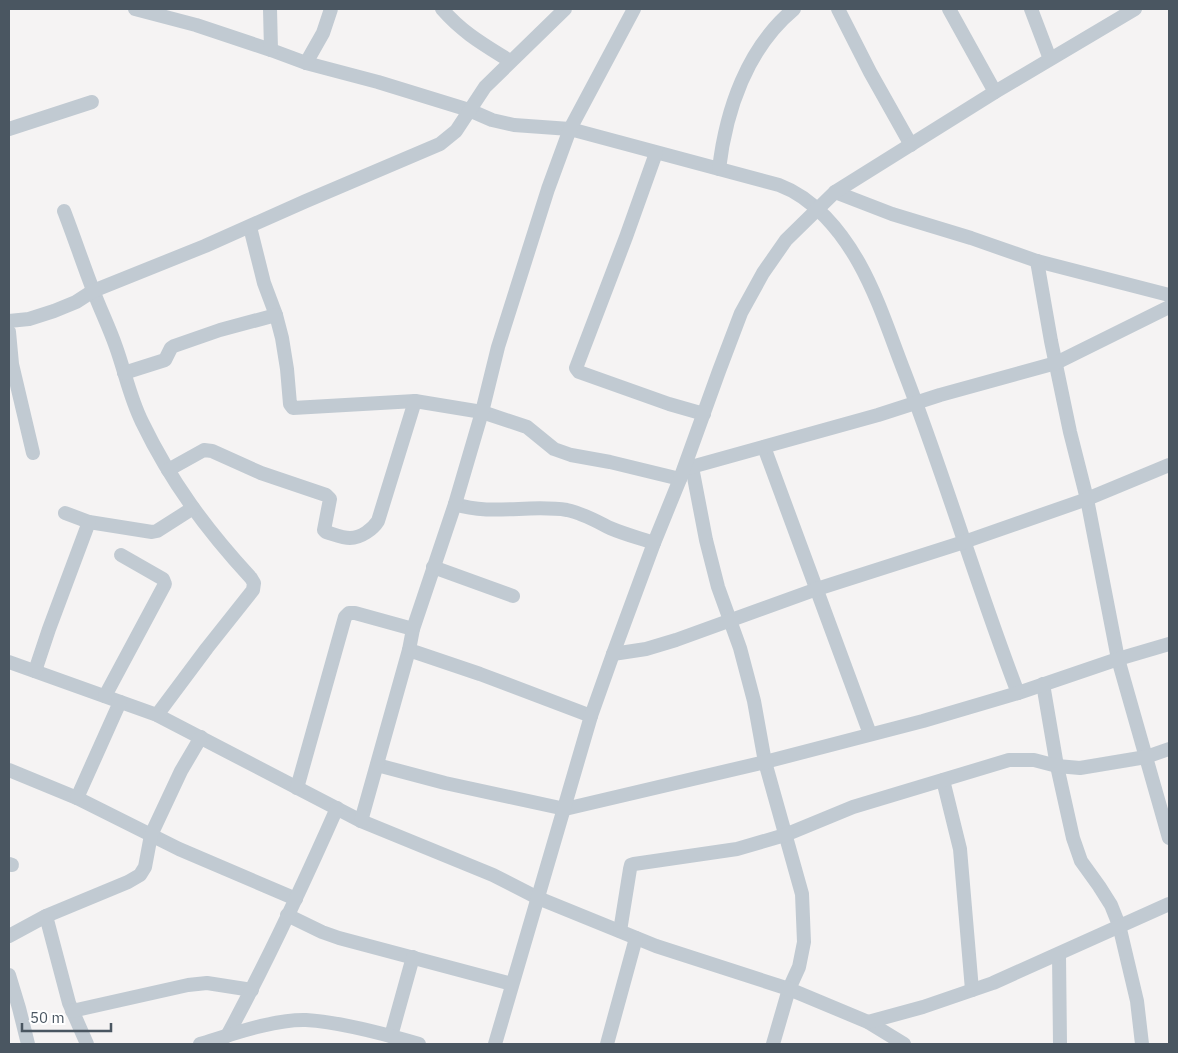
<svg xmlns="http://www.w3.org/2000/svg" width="1178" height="1053" font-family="'IBM Plex Sans',sans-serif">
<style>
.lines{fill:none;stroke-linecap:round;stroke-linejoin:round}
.minor{stroke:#c1cad2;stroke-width:14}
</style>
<rect width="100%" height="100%" fill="#f5f3f3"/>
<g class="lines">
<g class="minor">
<path d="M135,9L196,25L271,50L306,63L378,82L469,110L492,120L514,125L570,129L779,185C814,198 841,231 859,263C878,297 890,335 904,371C945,477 977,586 1018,693"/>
<path d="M270,9L271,50"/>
<path d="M442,9C463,33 483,44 510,61"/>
<path d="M838,9L870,72L911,145"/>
<path d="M949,9L995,92"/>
<path d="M1031,9L1050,59"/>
<path d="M306,63L323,33L331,9"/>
<path d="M9,129L92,102"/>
<path d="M656,153L626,237L576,368L579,372L669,404L704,414"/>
<path d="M719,169C726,110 747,48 794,9"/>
<path d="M835,192L892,214L971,238L1037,261L1169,295"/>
<path d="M64,211C74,237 83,264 93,290C100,309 109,327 116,347C125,372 130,398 142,422C171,482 206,529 251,578L254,583L253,590L207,648L157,715"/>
<path d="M250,227L264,283L276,315L282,338L287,369L290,404L293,408L415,401L482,412L527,427L554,449L571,455L610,462L680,479"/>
<path d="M1037,261L1051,341L1070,432L1087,499L1118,659L1169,838"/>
<path d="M9,321L29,319L54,311L76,302L93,291L205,246L306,201L440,144L456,131L485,87L565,9"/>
<path d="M9,332L12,364L33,453"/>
<path d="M124,373L165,360L171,348L174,346L220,330L276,315"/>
<path d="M764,447L870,734"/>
<path d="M692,467L706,540L718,587L740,648L754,701L765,762L802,894L804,942L799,967L789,989L773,1044"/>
<path d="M684,469L878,415L940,395L1056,363L1169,307"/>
<path d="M168,470L204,450L212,451L261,473L326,495L330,499L324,530L326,532C333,534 343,538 350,538C361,538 373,529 378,521L415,401"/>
<path d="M455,504C491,516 530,504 567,510C582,513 596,521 610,528C624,534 639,538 654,543"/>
<path d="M65,513L89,522L152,532L157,531L193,508"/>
<path d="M433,567L513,596"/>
<path d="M409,650L480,674L591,716"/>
<path d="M613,654L646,649L676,640L817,589L964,542L1087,499L1169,465"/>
<path d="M9,662L157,715L361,821L493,875L538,898L656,946L789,989L868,1022L904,1044"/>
<path d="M35,671L49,629L89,522"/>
<path d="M1043,684L1057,766L1073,838L1081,861L1099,886L1111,905L1119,925L1137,1001L1142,1044"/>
<path d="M105,696L165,584L163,579L121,555"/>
<path d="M377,765L445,783L565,809L765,762L923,721L1018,693L1118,659L1169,644"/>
<path d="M9,770L77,798L179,849L296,899"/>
<path d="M943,780L960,849L972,990"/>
<path d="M297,788L345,617L349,613H355L413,629"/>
<path d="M77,798L120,702"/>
<path d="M361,821L409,650L413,629L455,504L482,412L498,347L548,189L570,129L634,9"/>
<path d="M9,864L12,865"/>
<path d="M287,915L322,932L339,938L512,984"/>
<path d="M46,916L69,1003L87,1044"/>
<path d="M620,931L630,869L631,865L634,864L737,849L785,835L853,807L1009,760H1034L1057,766L1080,768L1146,757L1169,749"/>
<path d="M9,936L46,916L128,882L140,875L145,867L151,835L181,771L201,737"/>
<path d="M1059,955L1060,1044"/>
<path d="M9,975L19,1008L28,1044"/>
<path d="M72,1011L188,985L207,983L252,990"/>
<path d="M868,1022L923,1007L993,983L1169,904"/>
<path d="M227,1036C267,962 303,885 337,808"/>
<path d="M391,1036L413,957"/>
<path d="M200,1044C230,1035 274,1019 306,1020C341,1022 385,1034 419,1044"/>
<path d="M495,1044L591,716L613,654L654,543L680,479L719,371L741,313L763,273L786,240L835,192L995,92L1135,9"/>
<path d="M607,1044L636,938"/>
</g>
</g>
<rect width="1178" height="1053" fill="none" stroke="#4a5661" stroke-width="20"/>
<path d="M22 1023v8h89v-8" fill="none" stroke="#4a5661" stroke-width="2.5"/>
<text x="30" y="1023" font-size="15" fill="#4a5661" stroke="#ffffff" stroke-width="4" paint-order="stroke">50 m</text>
</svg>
